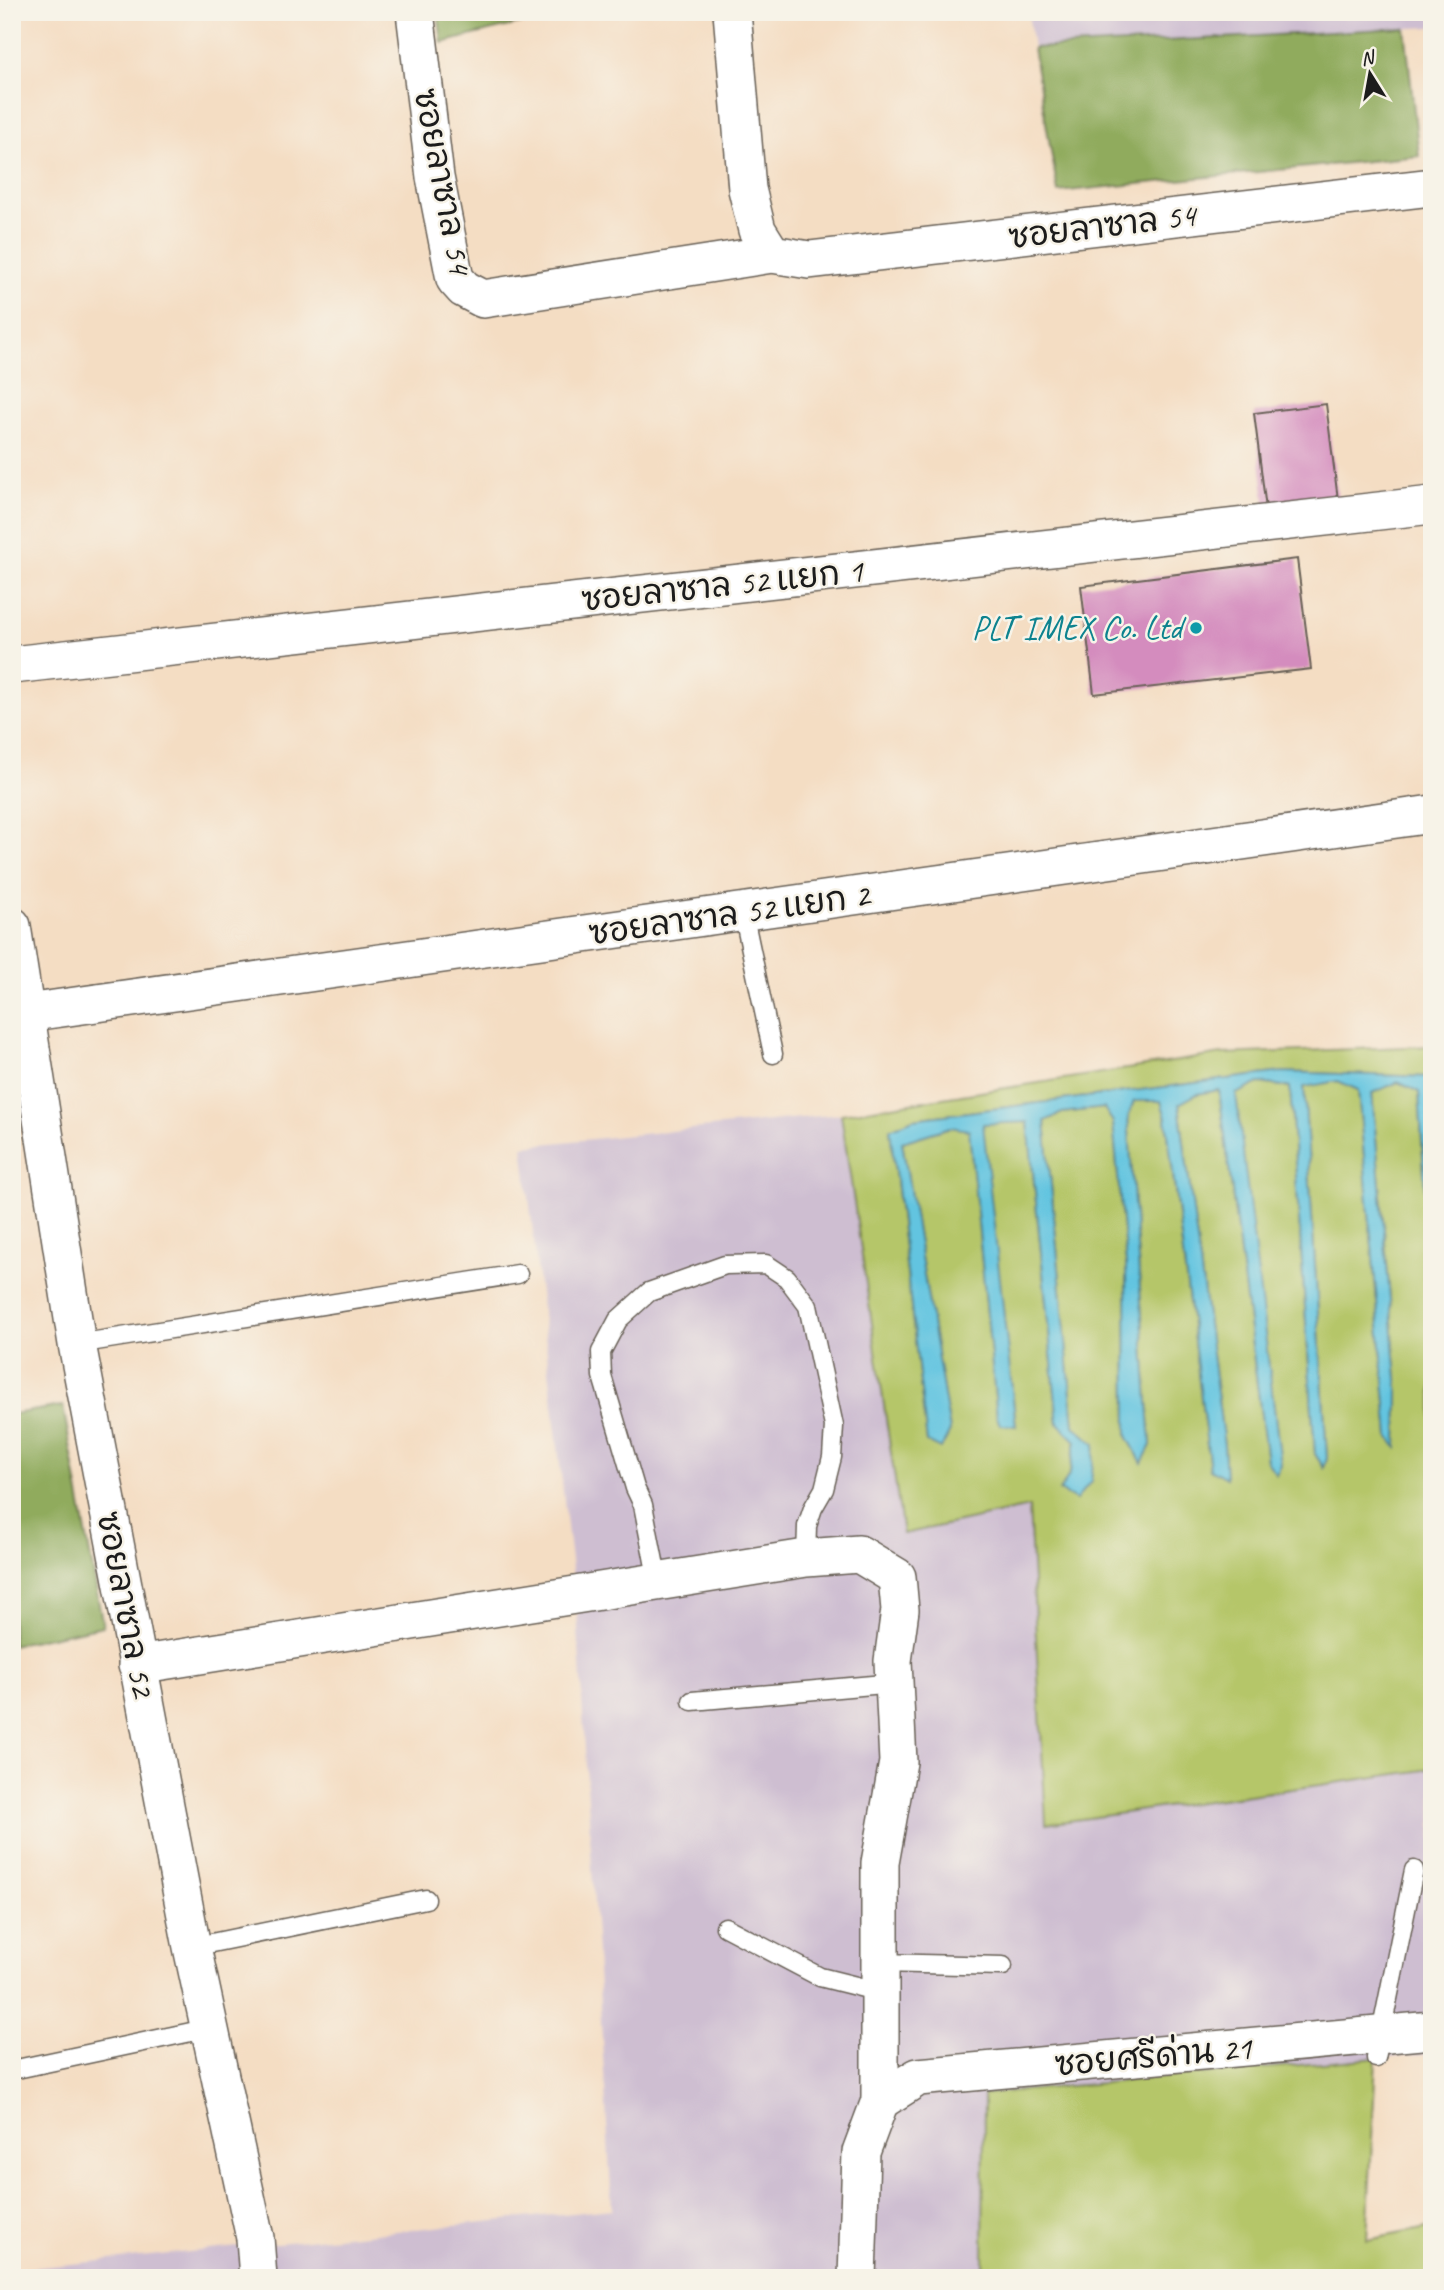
<svg xmlns="http://www.w3.org/2000/svg" width="1444" height="2290" font-family="Caveat,'Playpen Sans Thai',sans-serif">
<style>
.industrial{fill:#cebed1}
.green{fill:#b5c669;stroke:#687142;stroke-width:2}
.forest{fill:#90ab5d;stroke:#56643c;stroke-width:2}
.water{fill:#62c4e0;stroke:#3f707e;stroke-width:2}
.building{fill:#d48cbe}
.lines{fill:none;stroke-linecap:round;stroke-linejoin:round}
.service-casing{stroke:#686056;stroke-width:21}
.minor-casing{stroke:#686056;stroke-width:40}
.service{stroke:#fff;stroke-width:18}
.minor{stroke:#fff;stroke-width:37}
.culture-dot{fill:#0f9aa8;stroke:#f7f3e8;stroke-width:2.5}
.labels{text-anchor:middle;dominant-baseline:central;stroke-width:5;stroke-linejoin:round;paint-order:stroke}
.street-label{font-size:33px;fill:#1c1c1c;stroke:#f7f3e8}
.culture-label{font-size:33px;fill:#0d838f;stroke:#f7f3e8;text-anchor:end}
</style>
<rect width="100%" height="100%" fill="#f7f3e8"/>
<filter id="ink" filterUnits="userSpaceOnUse"><feTurbulence type="fractalNoise" baseFrequency=".0143" numOctaves="2"/><feDisplacementMap in="SourceGraphic" scale="14" xChannelSelector="R" yChannelSelector="G"/><feConvolveMatrix kernelMatrix="1 2 1 2 8 2 1 2 1" color-interpolation-filters="sRGB"/></filter>
<filter id="wash" filterUnits="userSpaceOnUse"><feTurbulence type="fractalNoise" baseFrequency=".00686" numOctaves="4" result="noise"/><feDisplacementMap in="SourceGraphic" scale="28" xChannelSelector="R" yChannelSelector="G"/><feGaussianBlur stdDeviation="1.57" result="paint"/><feColorMatrix in="noise" values="0 0 0 0 0 0 0 0 0 0 0 0 0 0 0 0 0 1.4 0 .05"/><feComposite in="paint" operator="in"/></filter>
<g filter="url(#wash)">
<rect width="100%" height="100%" fill="#f4ddc3"/>
<g class="industrial">
<path d="M1028,12H1432V27L1033,48Z"/>
<path d="M841,1114L903,1534L1029,1507L1046,1823L1432,1769V2053L984,2094L983,2278H12V2272L22,2269L612,2209L577,1612L523,1146Z"/>
</g>
<g class="green">
<path d="M1432,1046V1077L1282,1072L913,1119L890,1130L927,1442L950,1431L902,1142L950,1127L969,1129L997,1417L1016,1426L982,1123L1028,1122L1058,1423L1076,1440L1070,1473L1060,1491L1091,1481L1074,1427L1045,1121L1062,1113L1104,1108L1113,1122L1126,1264L1127,1436L1142,1462L1151,1445L1128,1117L1134,1100L1161,1101L1166,1118L1210,1469L1226,1478L1224,1445L1179,1104L1197,1094L1219,1090L1267,1461L1276,1474L1281,1465L1235,1093L1258,1083L1290,1087L1315,1454L1324,1468L1327,1458L1304,1086L1338,1081L1358,1089L1389,1436L1397,1447L1398,1390L1372,1093L1398,1082L1419,1092L1432,1305V1769L1046,1824L1029,1507L903,1534L841,1114L1222,1054Z"/>
<path d="M1376,2058L1367,2240L1432,2227V2278H983L984,2094Z"/>
</g>
<g class="forest">
<path d="M438,12H565L442,43Z"/>
<path d="M1405,28L1419,156L1058,192L1033,48Z"/>
<path d="M63,1406L103,1626L12,1645V1414Z"/>
</g>
<path class="water" d="M1282,1072L1432,1077V1305L1419,1092L1398,1082L1372,1093L1398,1390L1397,1448L1389,1436L1358,1090L1338,1081L1304,1087L1327,1458L1324,1468L1315,1454L1290,1087L1259,1083L1236,1094L1281,1465L1276,1475L1267,1461L1219,1090L1197,1094L1179,1104L1224,1445L1226,1478L1210,1469L1166,1118L1161,1101H1134L1128,1117L1151,1445L1142,1463L1127,1436L1126,1264L1113,1122L1104,1108L1062,1113L1045,1121L1074,1426L1095,1444L1091,1481L1076,1500L1060,1491L1070,1473L1076,1441L1058,1423L1028,1122L983,1124L1016,1426L1000,1425L997,1417L969,1130L950,1127L902,1142L950,1431L941,1449L927,1442L890,1129L913,1119Z"/>
<g id="blocks">
<g class="building">
<path d="M1326,404L1338,500L1266,509L1254,413Z"/>
<path d="M1297,559L1311,669L1094,694L1081,586Z"/>
</g>
</g>
</g>
<g filter="url(#ink)">
<use href="#blocks" fill-opacity="0" stroke="#686056" stroke-width="2"/>
<g class="lines">
<g class="service-casing">
<g id="service">
<path d="M743,912L773,1054"/>
<path d="M77,1344L518,1274"/>
<path d="M658,1582L643,1505L635,1488L602,1376L601,1352L618,1320L649,1292L725,1265L766,1264L787,1278L808,1306L834,1426L832,1457L824,1489L813,1508L807,1526L806,1558"/>
<path d="M692,1701L895,1683"/>
<path d="M725,1927L820,1977L880,1992"/>
<path d="M192,1947L426,1899"/>
<path d="M880,1963L1003,1966"/>
<path d="M1376,2058L1414,1870"/>
<path d="M12,2070L210,2028"/>
</g>
</g>
<g class="minor-casing">
<g id="minor">
<path d="M415,12L435,177L455,279L464,289L483,299L772,254"/>
<path d="M732,12L747,189L757,230L772,254L809,260L1432,187"/>
<path d="M12,665L1432,505"/>
<path d="M12,926L77,1344L192,1947L255,2238L258,2278"/>
<path d="M26,1013L1432,814"/>
<path d="M137,1665L806,1558L859,1554L897,1577L900,1610L893,1661L898,1762L880,1863V2101L861,2152L857,2278"/>
<path d="M880,2101L918,2077L1432,2030"/>
</g>
</g>
<use href="#service" class="service"/>
<use href="#minor" class="minor"/>
</g>
</g>
<circle class="culture-dot" cx="1196" cy="628" r="7"/>
<g class="labels">
<g class="street-label">
<text transform="translate(443 181) rotate(79)">ซอยลาซาล 54</text>
<text transform="translate(1102 226) rotate(-7)">ซอยลาซาล 54</text>
<text transform="translate(722 585) rotate(-6)">ซอยลาซาล 52 แยก 1</text>
<text transform="translate(729 914) rotate(-8)">ซอยลาซาล 52 แยก 2</text>
<text transform="translate(126 1604) rotate(79)">ซอยลาซาล 52</text>
<text transform="translate(1153 2056) rotate(-5)">ซอยศรีด่าน 21</text>
</g>
<g class="culture-label">
<text x="1182" y="628">PLT IMEX Co. Ltd</text>
</g>
</g>
<rect width="1444" height="2290" fill="none" stroke="#f7f3e8" stroke-width="42"/>
<g transform="translate(1370 74) rotate(349)" stroke="#f7f3e8" stroke-width="5" paint-order="stroke">
<path d="M0-5L12 26L0 18L-12 26Z" fill="#1c1c1c"/>
<text y="-10" font-size="19" font-weight="bold" text-anchor="middle" fill="#1c1c1c">N</text>
</g>
</svg>
